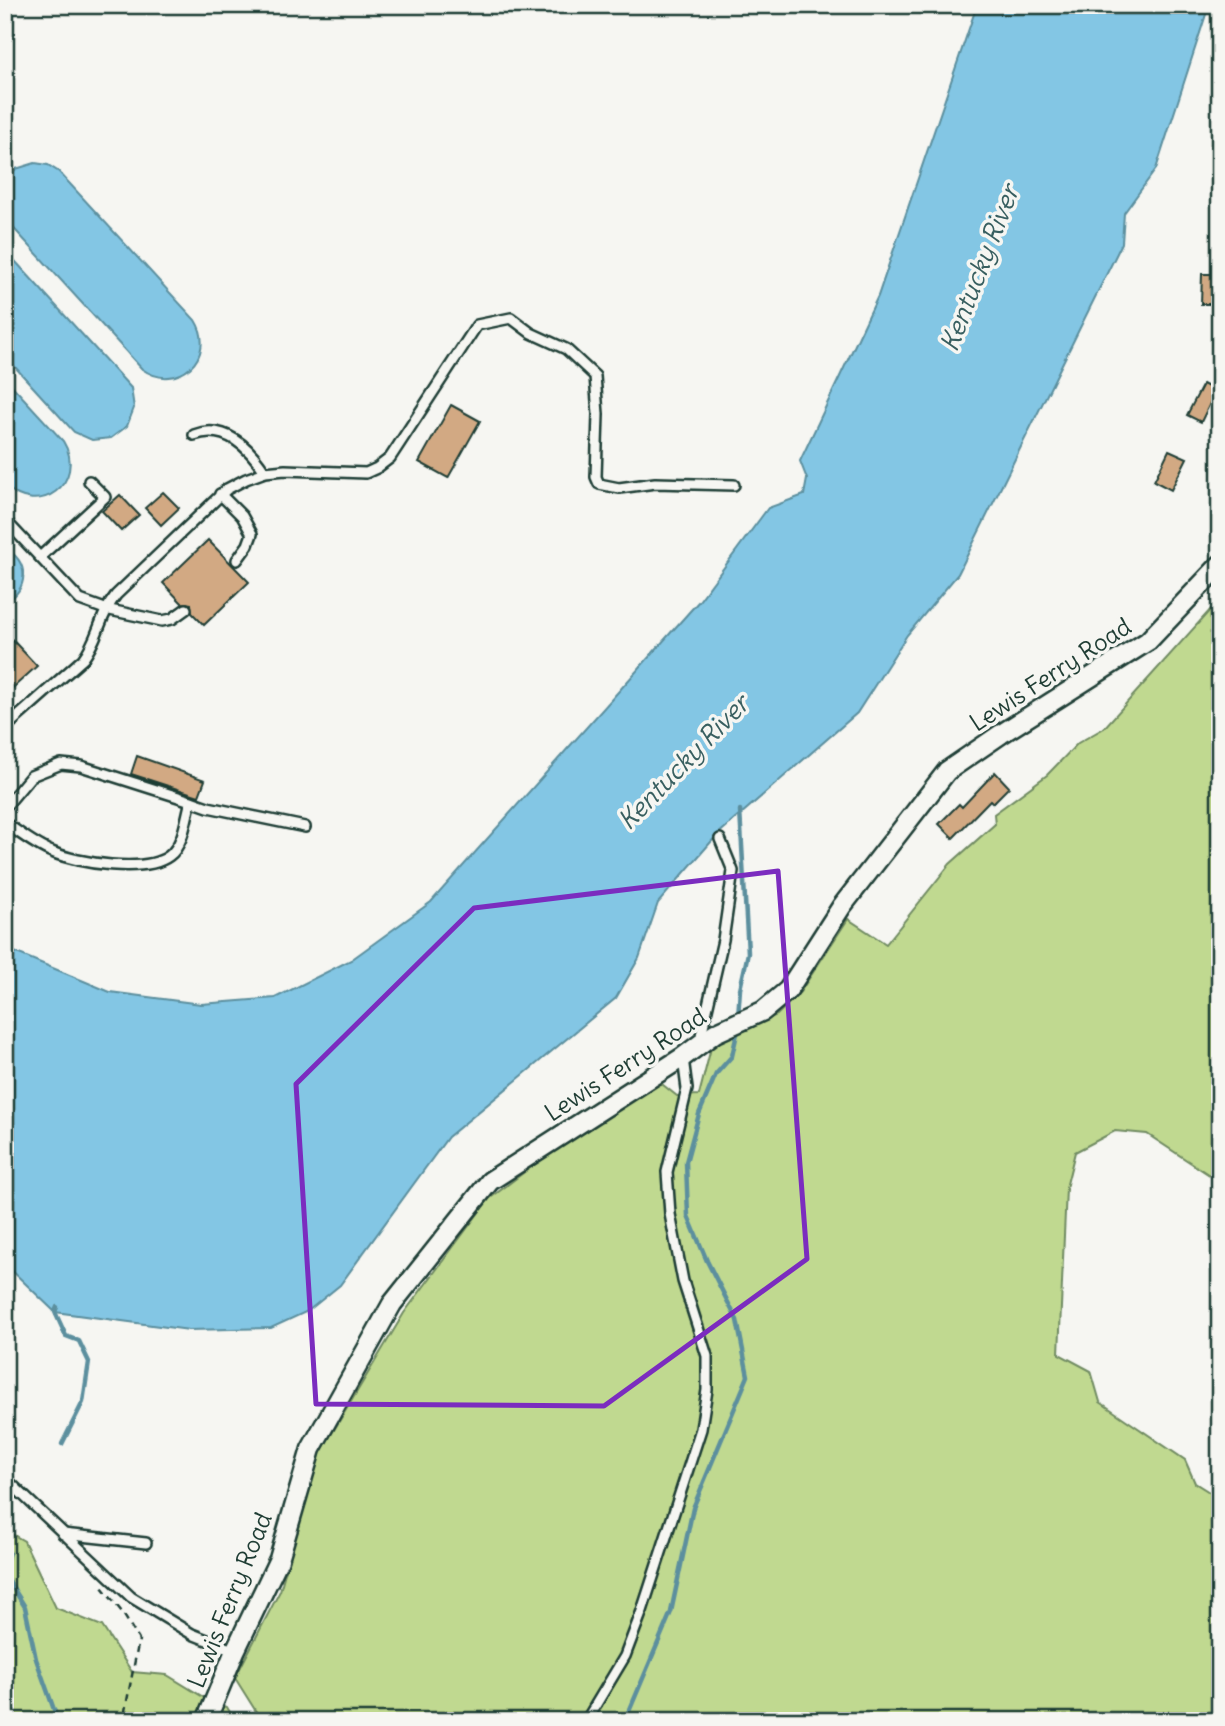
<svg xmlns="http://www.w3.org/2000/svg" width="1225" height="1726" font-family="Delius,sans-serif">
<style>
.green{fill:#c0d990;stroke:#708b62;stroke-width:2}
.water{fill:#83c6e4;stroke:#5b8f9e;stroke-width:2}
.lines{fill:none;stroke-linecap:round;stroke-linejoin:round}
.stream{stroke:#5b8f9e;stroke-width:4.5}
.building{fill:#d2a983;stroke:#1f3d34;stroke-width:2}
.lane-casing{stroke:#1f3d34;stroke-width:14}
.street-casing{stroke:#1f3d34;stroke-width:23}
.path{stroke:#1f3d34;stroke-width:2.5;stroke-dasharray:7 5;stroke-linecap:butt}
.lane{stroke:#f6f6f2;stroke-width:9}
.street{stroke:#f6f6f2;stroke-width:18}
.marked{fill:none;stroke:#7b2cbf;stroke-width:5;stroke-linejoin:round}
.labels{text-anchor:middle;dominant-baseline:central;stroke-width:7;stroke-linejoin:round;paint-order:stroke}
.street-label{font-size:24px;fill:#1f3d34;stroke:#f6f6f2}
.water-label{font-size:26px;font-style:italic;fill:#385f60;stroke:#f6f6f2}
</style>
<rect width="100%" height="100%" fill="#f6f6f2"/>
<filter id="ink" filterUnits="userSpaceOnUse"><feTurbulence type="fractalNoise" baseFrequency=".0143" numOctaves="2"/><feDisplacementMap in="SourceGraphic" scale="14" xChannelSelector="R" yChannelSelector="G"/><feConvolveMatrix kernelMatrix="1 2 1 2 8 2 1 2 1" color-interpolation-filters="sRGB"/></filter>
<g filter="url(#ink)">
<g class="green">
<path d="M1220,599V1182L1147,1134L1115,1131L1075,1152L1066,1188L1059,1354L1091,1371L1100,1402L1185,1460L1195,1483L1214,1495L1220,1494V1721H262L235,1678L280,1591L316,1460L404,1313L489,1199L548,1154L658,1081L677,1096L699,1095L712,1044L777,1015L800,992L848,919L886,944L950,864L995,824L994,814L1047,775L1078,743L1104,728Z"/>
<path d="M5,1530L24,1541L56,1608L102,1626L132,1672L167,1675L205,1698L227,1707L235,1721H5Z"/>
</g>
<g class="water">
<path d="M977,5H1209L1156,169L1124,213L1122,243L958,574L907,635L857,713L717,835L658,903L639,958L616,998L448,1137L340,1285L308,1311L271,1328L189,1330L55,1312L5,1264V948L110,992L201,1004L275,998L351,960L431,902L699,601L768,508L804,495L807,479L800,461L878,296Z"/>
<path d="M35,163L48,165L59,172L195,320C218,357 177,394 142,369L7,221L5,179L16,169Z"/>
<path d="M5,250L131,388L134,408L127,426L111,438L92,440L74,432L5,356Z"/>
<path d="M5,378L63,441C88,482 38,520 5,485Z"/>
<path d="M5,549C30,560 29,591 5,602Z"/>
</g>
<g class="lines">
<g class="stream">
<path d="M738,1017L740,989L748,953L740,810"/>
<path d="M57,1307L55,1312L66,1336L79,1341L89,1362L83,1402L62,1444"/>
<path d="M5,1566L9,1552"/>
<path d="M5,1575L25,1607L36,1659L58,1721"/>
<path d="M625,1721L671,1612L693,1508L748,1376L737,1320L707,1261L688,1216L686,1162L699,1114L716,1074L732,1056L738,1029"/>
</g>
</g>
<g class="building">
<path d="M1202,274H1220V304H1201Z"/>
<path d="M1203,384L1216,391L1201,422L1187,415Z"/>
<path d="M451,405L480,421L448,478L419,462Z"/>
<path d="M1169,450L1187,458L1171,490L1154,481Z"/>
<path d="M163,492L179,508L161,525L145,508Z"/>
<path d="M120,495L139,515L121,531L102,511Z"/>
<path d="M208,540L249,582L204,625L192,613L191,604L182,603L163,583Z"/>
<path d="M5,632L37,666L5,695Z"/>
<path d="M137,756L205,780L199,796L131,774Z"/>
<path d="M995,772L1009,787L993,803L990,800L953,838L939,824L959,804L962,807Z"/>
</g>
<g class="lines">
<g class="lane-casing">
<g id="lane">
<path d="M194,435C225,423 250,448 265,472"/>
<path d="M220,494L242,516L252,534L248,545L237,560"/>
<path d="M5,520L80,600L105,609L162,621L172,619L186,609"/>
<path d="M40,557L105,497L89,481"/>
<path d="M5,728L83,659C99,638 99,616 116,595L227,489L246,479L265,472L285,470L366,473L377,468L390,458L477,325L511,318L531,333L566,349L595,376L598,414L596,477L599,484L619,488L655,483L734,485"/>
<path d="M5,807L31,776L61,764L81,766L191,801"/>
<path d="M5,823C20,833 35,845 52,852C77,863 145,874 169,856C184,845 186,817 191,801L208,807L305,827"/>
<path d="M699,1044L723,940L733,871L720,839"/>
<path d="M5,1478L131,1597L192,1634L235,1651"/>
<path d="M63,1534L146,1543"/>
<path d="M586,1721L625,1656L642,1611L701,1429L707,1390V1356L683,1281L670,1214L667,1172L687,1089L683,1058"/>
</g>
</g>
<g class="street-casing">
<path id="street" d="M206,1721L235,1651L279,1559L311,1449L392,1304L490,1181L683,1057L715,1033L763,1011L788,990L842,906L947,771L1001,734L1148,641L1220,565"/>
</g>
<path class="path" d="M102,1587L122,1612L139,1640L123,1721"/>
<use href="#lane" class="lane"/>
<use href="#street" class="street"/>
</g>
</g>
<path class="marked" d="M778,871L807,1259L604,1406L316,1404L296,1084L474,908Z"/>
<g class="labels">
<g class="street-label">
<text transform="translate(1050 674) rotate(-33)">Lewis Ferry Road</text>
<text transform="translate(625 1064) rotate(-33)">Lewis Ferry Road</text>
<text transform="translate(229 1600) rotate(-68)">Lewis Ferry Road</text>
</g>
<g class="water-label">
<text transform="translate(979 268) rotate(-69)">Kentucky River</text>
<text transform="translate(683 762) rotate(-46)">Kentucky River</text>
</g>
</g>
<rect width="1225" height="1726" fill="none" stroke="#f6f6f2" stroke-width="28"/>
<rect x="14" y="14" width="1197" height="1698" fill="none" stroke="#1f3d34" stroke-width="2.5" filter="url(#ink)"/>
</svg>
